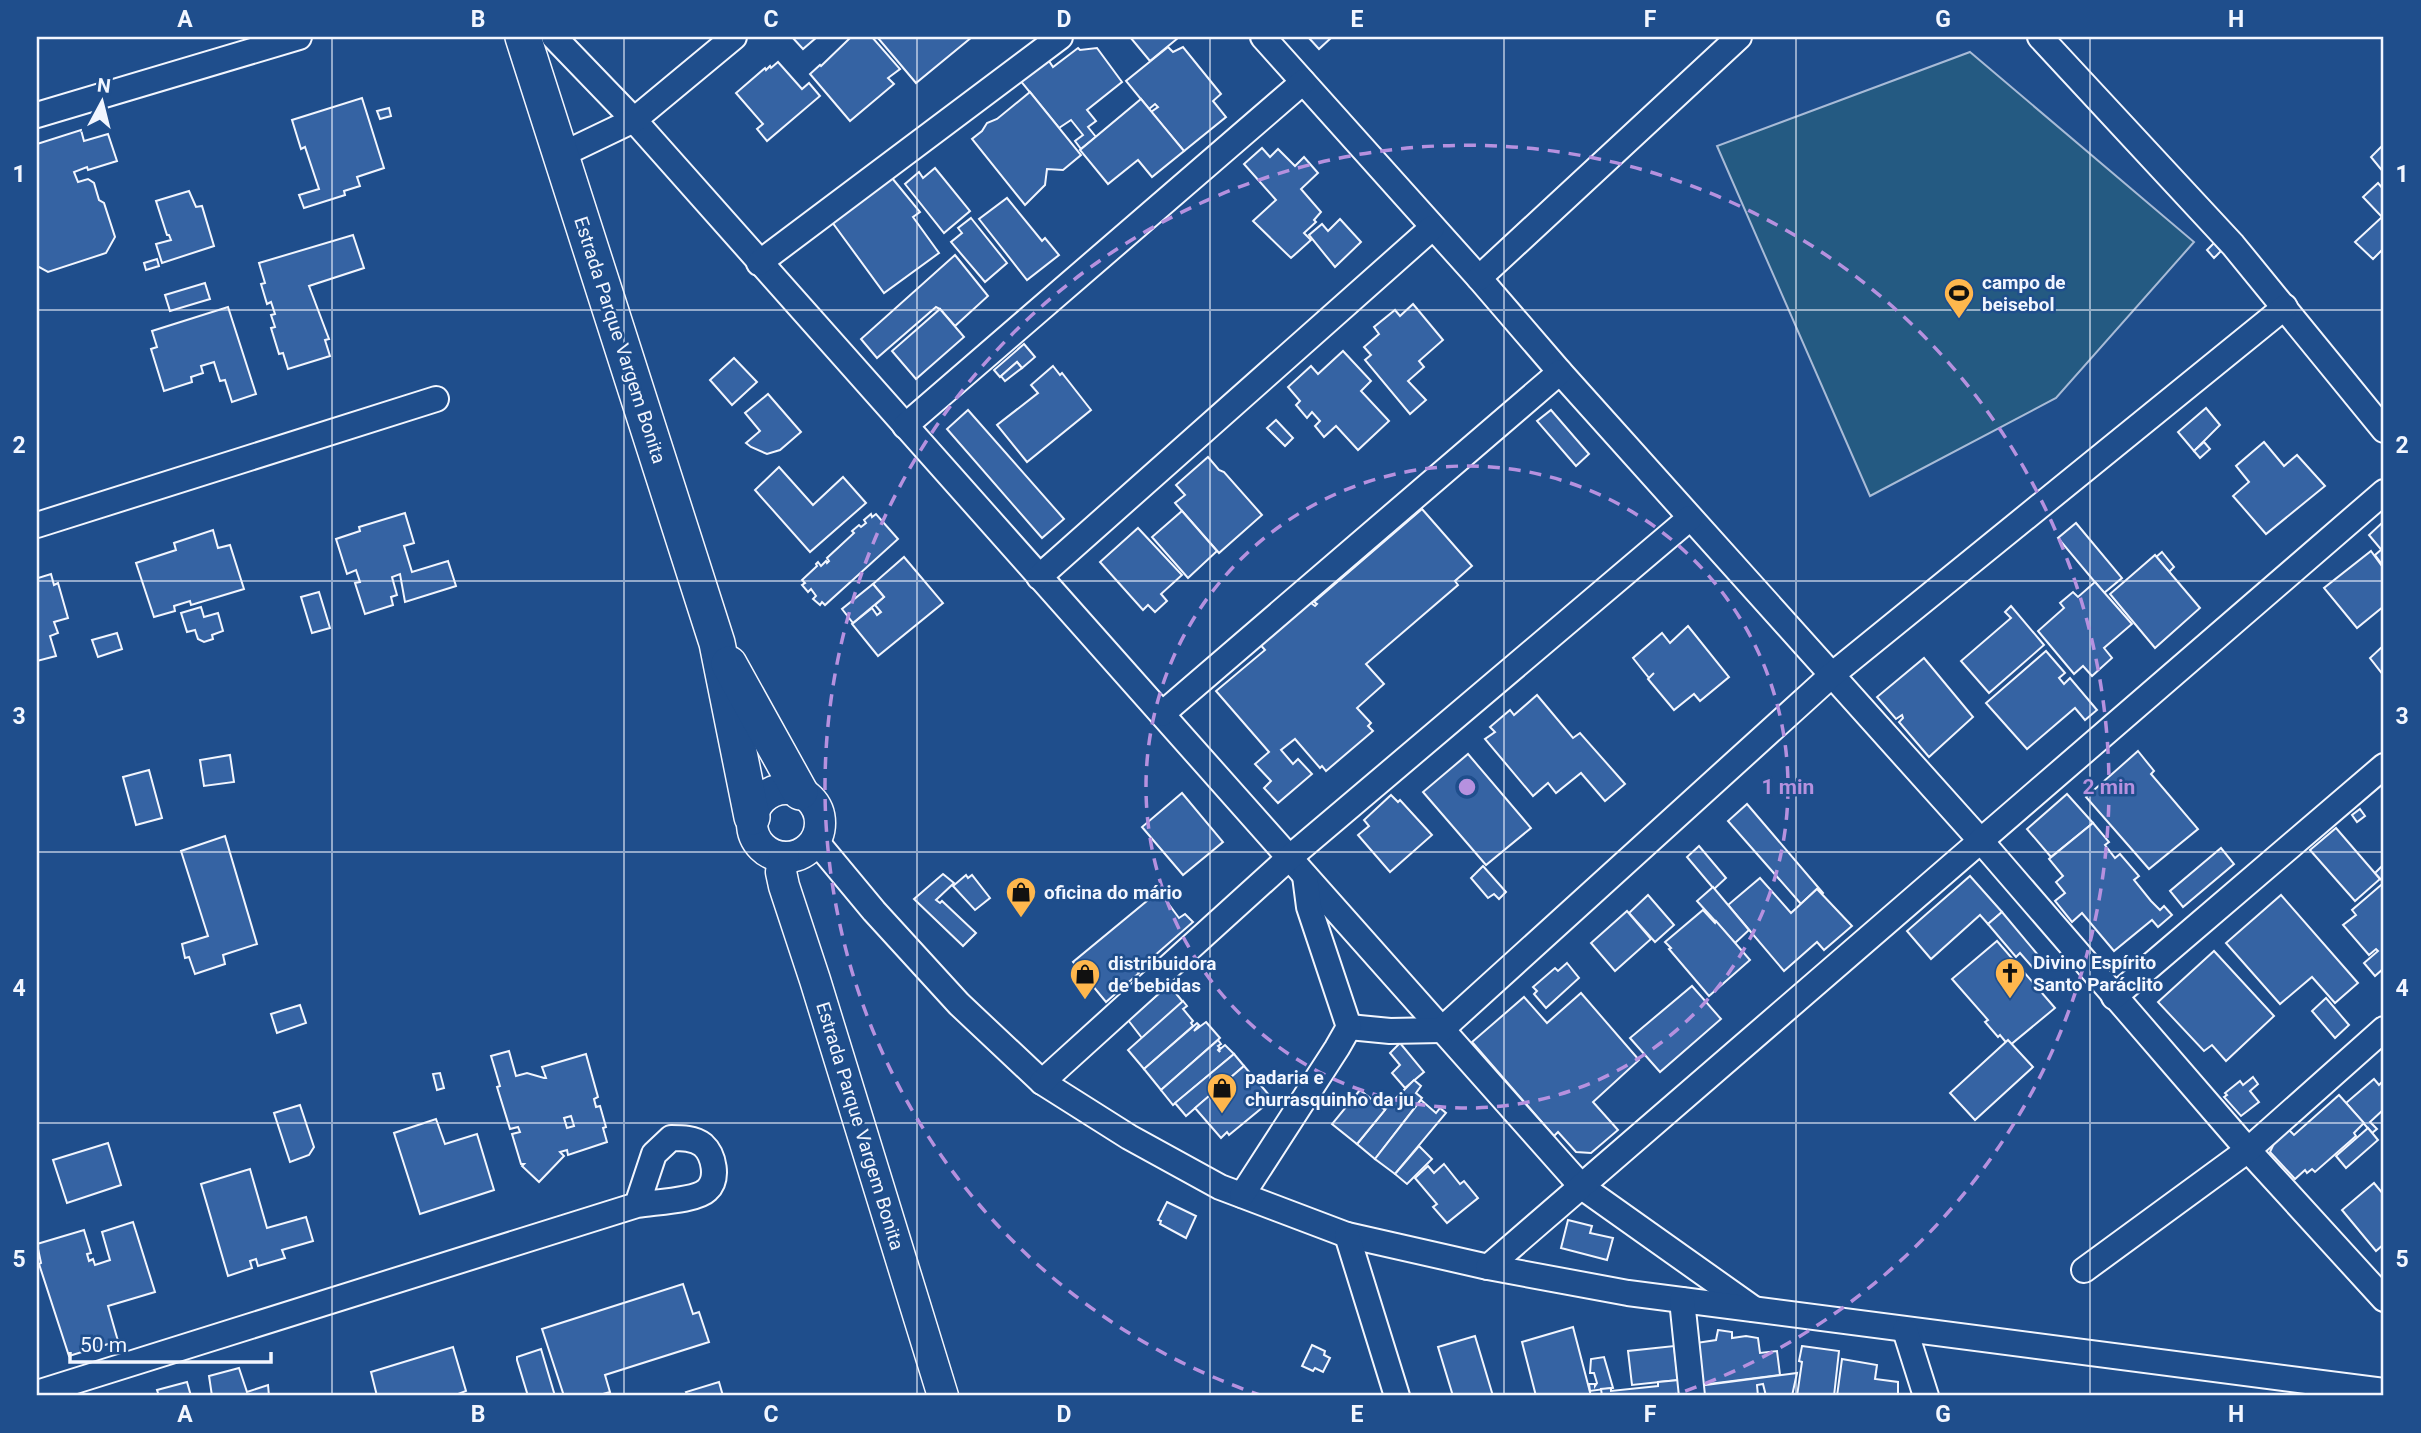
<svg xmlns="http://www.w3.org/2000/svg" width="2421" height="1433" font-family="Roboto,sans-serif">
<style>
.green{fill:#245a82;stroke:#a8bbd7;stroke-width:2}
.building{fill:#3563a3;stroke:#f2f6ff;stroke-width:2;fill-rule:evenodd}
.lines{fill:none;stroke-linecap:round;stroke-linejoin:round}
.minor-casing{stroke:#f2f6ff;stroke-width:28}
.tertiary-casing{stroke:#f2f6ff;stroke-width:33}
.secondary-casing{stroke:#f2f6ff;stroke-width:38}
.minor{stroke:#1f4e8c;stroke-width:24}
.tertiary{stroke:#1f4e8c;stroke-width:30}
.secondary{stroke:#1f4e8c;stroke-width:35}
.grid{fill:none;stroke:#f2f6ff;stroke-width:2;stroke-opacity:0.55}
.ring{fill:none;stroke:#b691df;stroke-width:3.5;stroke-dasharray:12 9}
.labels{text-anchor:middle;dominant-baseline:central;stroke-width:5;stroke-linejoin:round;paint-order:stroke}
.poi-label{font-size:19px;font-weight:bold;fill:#f2f6ff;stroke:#1f4e8c;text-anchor:start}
.street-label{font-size:19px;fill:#f2f6ff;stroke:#1f4e8c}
.centre{fill:#b691df;stroke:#1f4e8c;stroke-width:3.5}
.ring-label{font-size:21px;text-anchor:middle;font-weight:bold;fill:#b691df;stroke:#1f4e8c;stroke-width:5;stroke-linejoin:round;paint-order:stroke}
.neatline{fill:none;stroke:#f2f6ff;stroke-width:2.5}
.grid-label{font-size:23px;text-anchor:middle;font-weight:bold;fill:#f2f6ff}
</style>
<rect width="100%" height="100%" fill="#1f4e8c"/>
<path class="green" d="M1970,52L2194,242L2056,398L1870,496L1717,146Z"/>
<g class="building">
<path d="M792,37H817L803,49Z"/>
<path d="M847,37H872L900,69L888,78L894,84L850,121L810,74L820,65L821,66L849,39Z"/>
<path d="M879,37H972L916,83L878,38Z"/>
<path d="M1130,37H1177L1178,38L1150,61Z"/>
<path d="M1308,37H1332L1319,49Z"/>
<path d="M1168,47L1173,52L1183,47L1221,94L1213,101L1226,117L1184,151L1151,112L1158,107L1155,104L1149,109L1126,81Z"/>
<path d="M1078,48L1080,50L1097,48L1122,82L1087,110L1096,121L1088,127L1096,137L1081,149L1075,141L1083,135L1071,120L1059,128L1019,79L1047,58L1053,67Z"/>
<path d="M778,62L802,89L809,83L820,96L767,141L757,129L763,124L736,93L765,68L766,70L770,66L771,68Z"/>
<path d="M1030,92L1081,155L1063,170L1047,169L1045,185L1025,205L972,139L982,131L987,123L997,119Z"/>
<path d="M362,98L384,168L357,177L360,186L344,191L345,195L304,208L299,195L319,189L305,147L301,149L292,120Z"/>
<path d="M1141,99L1184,151L1152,177L1138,160L1108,184L1080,150Z"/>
<path d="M389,108L391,116L380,119L377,111Z"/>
<path d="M81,130L84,141L108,134L117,161L88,170L87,167L74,172L78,182L88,179L94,183L99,200L104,203L115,237L106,253L48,272L37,266V144Z"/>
<path d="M2384,144V173L2371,157Z"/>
<path d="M1262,148L1270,157L1278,149L1295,166L1304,157L1318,173L1301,189L1321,212L1314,220L1316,222L1304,233L1311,240L1291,258L1253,221L1276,200L1244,164Z"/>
<path d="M935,168L970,211L944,233L905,184L919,172L923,178Z"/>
<path d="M892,178L920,212L913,217L939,253L884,293L832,222Z"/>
<path d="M2378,183L2384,190V248L2373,259L2355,242L2382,217L2363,197Z"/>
<path d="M189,191L196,207L202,206L214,246L162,263L156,244L171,240L169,235H167L156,201Z"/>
<path d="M1007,198L1042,241L1045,238L1059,255L1027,280L979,219Z"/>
<path d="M971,218L1007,263L985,282L951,242L962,233L958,228Z"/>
<path d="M1340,219L1361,242L1335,267L1309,235L1322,224L1328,231Z"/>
<path d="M353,235L364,268L309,286L329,339L325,340L330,356L288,369L283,353L279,354L271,328L275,327L271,315L275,314L271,302L267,304L261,284L265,283L259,263Z"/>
<path d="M2214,243L2221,251L2214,258L2207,250Z"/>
<path d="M955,255L988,296L955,326L940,309L936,307L877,358L861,339Z"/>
<path d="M157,259L159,266L146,270L144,263Z"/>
<path d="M205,283L210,299L170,311L165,295Z"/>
<path d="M1413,304L1443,340L1419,361L1424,367L1408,381L1426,400L1410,414L1365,360L1371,355L1364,347L1379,334L1374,327L1395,310L1400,316Z"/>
<path d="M228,307L256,394L232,402L225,380L220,381L214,362L201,366L203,373L191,377L192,382L164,391L151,349L157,347L152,331Z"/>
<path d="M940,309L964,337L916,379L892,351Z"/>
<path d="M1024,344L1035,357L1022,368L1017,362L1000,377L994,370Z"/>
<path d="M1343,351L1371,381L1361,391L1389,421L1358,450L1336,426L1324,437L1315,426L1320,421L1312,412L1307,418L1296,405L1300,401L1288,387L1311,366L1318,374Z"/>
<path d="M734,358L757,382L732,405L710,380Z"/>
<path d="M1017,362L1022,368L1005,381L1001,376Z"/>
<path d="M1053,366L1060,375L1062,373L1091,410L1027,462L997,425L1038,393L1031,385Z"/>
<path d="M768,394L801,432L780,450L767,454L751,447L746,443L760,431L745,413Z"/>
<path d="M2206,408L2220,425L2194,451L2178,432Z"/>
<path d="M968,410L1064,519L1042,538L947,429Z"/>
<path d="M1551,410L1589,454L1576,466L1537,421Z"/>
<path d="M1276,420L1293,438L1285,446L1267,428Z"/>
<path d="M2204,442L2210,449L2200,458L2194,451Z"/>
<path d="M2264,442L2284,466L2297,455L2325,486L2266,534L2233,496L2249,482L2236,466Z"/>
<path d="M1208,457L1219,470L1224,472L1262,515L1219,553L1175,503L1185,495L1176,485Z"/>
<path d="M779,467L813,505L843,477L866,503L810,552L755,490Z"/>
<path d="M1422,509L1472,566L1455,581L1458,585L1366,664L1384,684L1357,708L1371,723L1368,726L1373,731L1326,771L1322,766L1320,768L1295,739L1281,750L1293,764L1298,759L1312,774L1278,803L1264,788L1271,781L1255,764L1269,752L1216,691L1265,650L1258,642L1307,600L1315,606L1317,604L1314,602Z"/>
<path d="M1182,511L1217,551L1188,578L1152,537Z"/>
<path d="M405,513L414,543L404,546L412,572L448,561L456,586L405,602L400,574L392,577L397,595L391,597L393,605L365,614L355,583L360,582L356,570L347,574L336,539L360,531L359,527Z"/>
<path d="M871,514L872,517L876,514L898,539L825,605L822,602L820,605L813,599L816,596L811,589L808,592L802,585L805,583L802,580L817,566L816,564L818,562L821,566L826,561L827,563L829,561L827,558L854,533L852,531L859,525L861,527L866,523L864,520Z"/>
<path d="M2384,521V553L2369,535Z"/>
<path d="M2076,523L2122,578L2104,593L2058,538Z"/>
<path d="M1138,528L1182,575L1161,594L1167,601L1155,612L1148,605L1143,610L1100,562Z"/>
<path d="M213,530L218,548L230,545L244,589L191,605L190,601L174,606L175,611L154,617L136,563L176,550L174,543Z"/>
<path d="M2382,549L2384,553V567L2375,555Z"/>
<path d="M2371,551L2384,569V606L2357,628L2324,588Z"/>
<path d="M2162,552L2174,567L2169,572L2156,557Z"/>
<path d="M2155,555L2200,608L2155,648L2110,594Z"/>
<path d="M904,557L943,603L878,656L852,624L872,608L877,615L881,612L875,605L884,597L873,584Z"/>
<path d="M51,574L54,585L58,583L68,618L54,622L58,633L50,636L56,656L37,661V581L38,578Z"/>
<path d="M2095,582L2132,624L2104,648L2112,658L2092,676L2083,666L2074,674L2038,631L2064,608L2060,603L2073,592L2078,597Z"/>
<path d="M873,584L884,597L853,623L842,609Z"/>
<path d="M319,592L330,628L312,633L301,597Z"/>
<path d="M2011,606L2044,645L1989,693L1961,661L2011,618L2005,612Z"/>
<path d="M201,607L204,617L218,613L223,631L212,635L213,639L204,642L198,639L195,630L187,632L181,613Z"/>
<path d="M1688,626L1729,677L1700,701L1694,694L1674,710L1648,679L1654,673L1649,678L1633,658L1662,633L1670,643Z"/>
<path d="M117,633L122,649L98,657L92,640Z"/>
<path d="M2384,645V676L2370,658Z"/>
<path d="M2046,651L2065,673L2059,678L2064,684L2070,678L2097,710L2085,720L2075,708L2027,749L1986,703Z"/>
<path d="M1924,658L1973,717L1929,757L1899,722L1903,718L1902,715L1896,719L1877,697Z"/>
<path d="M1537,695L1573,738L1580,733L1625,784L1605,801L1581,773L1556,793L1548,783L1533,796L1485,739L1495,732L1490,727L1510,710L1514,715Z"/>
<path d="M2138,751L2154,771L2151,774L2198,829L2149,869L2086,797Z"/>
<path d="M1468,754L1531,828L1486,865L1423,792Z"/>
<path d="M230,755L234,782L204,786L200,760Z"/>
<path d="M149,770L162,818L136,825L123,777Z"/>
<path d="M1182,793L1223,842L1183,875L1142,827Z"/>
<path d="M2067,794L2093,823L2051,857L2027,829Z"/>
<path d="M1391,795L1398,802L1400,800L1432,835L1390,872L1358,835L1369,826L1364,820Z"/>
<path d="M1747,804L1823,893L1822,894L1817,889L1801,904L1728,821Z"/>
<path d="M2360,809L2365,816L2357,822L2352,815Z"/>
<path d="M2093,823L2109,842L2105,845L2115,858L2120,854L2139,876L2134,880L2151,901L2160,910L2164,906L2172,915L2158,927L2152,920L2114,951L2082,913L2072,922L2055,901L2065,893L2056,882L2063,876L2049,859Z"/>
<path d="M2336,828L2380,879L2355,901L2310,850Z"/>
<path d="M225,836L257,944L223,955L225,964L195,974L189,957L185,958L182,944L208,936L181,851Z"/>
<path d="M1699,846L1726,878L1714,889L1687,857Z"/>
<path d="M2221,848L2234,864L2183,907L2170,891Z"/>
<path d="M2384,864V883L2375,873Z"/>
<path d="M1483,866L1506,892L1499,899L1494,894L1488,898L1471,878Z"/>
<path d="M943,874L954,883L936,900L940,903L942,901L976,933L963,946L914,899Z"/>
<path d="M966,875L968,878L972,875L990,898L975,910L953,886Z"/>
<path d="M1970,876L2002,912L1988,924L1980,915L1931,959L1907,931Z"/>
<path d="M1760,878L1791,913L1817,889L1852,926L1824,950L1817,942L1784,971L1728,905Z"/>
<path d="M2381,885L2384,888V968L2375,976L2364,963L2378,951L2376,949L2369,955L2343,925L2356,915L2352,910Z"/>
<path d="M1713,887L1749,930L1735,943L1697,901Z"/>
<path d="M1159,891L1179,918L1185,914L1193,922L1137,971L1139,973L1106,1002L1073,962Z"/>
<path d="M1648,895L1674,925L1655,942L1629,913Z"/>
<path d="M2281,895L2358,983L2335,1003L2312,977L2280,1004L2226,943Z"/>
<path d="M1703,910L1715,923L1716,921L1750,960L1709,996L1669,949L1671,948L1665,942Z"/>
<path d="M1627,911L1651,939L1615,971L1591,943Z"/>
<path d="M2002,912L2043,961L2034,969L2020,953L2016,957L1988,924Z"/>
<path d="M1997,941L2055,1008L2009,1046L2000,1035L1998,1037L1985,1022L1988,1020L1952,979Z"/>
<path d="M2214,951L2274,1016L2226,1061L2212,1045L2204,1051L2158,1002Z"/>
<path d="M1567,963L1579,978L1546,1008L1534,994L1537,991L1533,987L1555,968L1558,971Z"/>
<path d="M1169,985L1183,1002L1142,1038L1128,1020Z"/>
<path d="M1692,986L1721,1019L1660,1072L1630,1038Z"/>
<path d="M1581,993L1639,1060L1593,1102L1618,1130L1591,1153L1576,1152L1558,1132L1554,1136L1472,1042L1524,997L1547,1023Z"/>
<path d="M2326,998L2349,1025L2335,1038L2312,1011Z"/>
<path d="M1183,1001L1187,1006L1183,1009L1193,1021L1191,1023L1193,1026L1144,1069L1128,1050Z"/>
<path d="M300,1005L306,1023L277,1033L271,1014Z"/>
<path d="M1206,1022L1220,1038L1161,1090L1144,1069L1197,1023L1199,1025L1194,1031Z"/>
<path d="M1218,1040L1221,1044L1218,1046L1220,1048L1218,1050L1220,1052L1219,1050L1225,1045L1234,1054L1173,1105L1161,1090Z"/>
<path d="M2008,1040L2033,1067L1975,1120L1950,1093Z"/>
<path d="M1400,1043L1424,1072L1405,1088L1392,1073L1400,1065L1390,1053Z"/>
<path d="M509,1051L516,1076L527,1073L544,1078H546L542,1067L586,1054L598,1097L594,1099L596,1107L600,1106L606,1127L603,1128L607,1142L568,1155L567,1150L560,1152L564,1156L539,1182L522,1166L524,1164H521L512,1134L520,1132L518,1127L510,1129L497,1087L500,1086L491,1056ZM571,1116L574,1126L567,1128L564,1118Z"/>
<path d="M1234,1054L1244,1066L1186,1116L1175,1103Z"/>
<path d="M1244,1066L1269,1095L1260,1103L1263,1107L1229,1135L1227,1132L1221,1138L1195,1108Z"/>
<path d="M440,1073L444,1088L437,1090L433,1074Z"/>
<path d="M2253,1077L2258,1084L2250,1091L2259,1102L2241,1116L2224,1097L2227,1095L2225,1093L2240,1081L2243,1085Z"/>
<path d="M2374,1079L2379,1085L2384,1080V1109L2370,1122L2377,1129L2372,1133L2346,1103Z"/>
<path d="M1414,1080L1421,1086L1416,1093L1422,1098L1375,1159L1357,1144L1388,1106Z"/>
<path d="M1360,1090L1385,1110L1357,1144L1332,1124Z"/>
<path d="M2339,1095L2364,1123L2354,1133L2356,1136L2315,1172L2312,1169L2307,1173L2305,1170L2295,1179L2270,1152L2275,1141L2288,1129L2294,1135Z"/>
<path d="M1421,1100L1436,1113L1440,1108L1446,1113L1395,1174L1375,1159Z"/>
<path d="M300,1105L314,1147L309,1155L290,1162L274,1113Z"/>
<path d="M436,1119L445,1144L477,1134L494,1190L420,1214L394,1133Z"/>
<path d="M2368,1128L2378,1140L2346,1168L2336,1156Z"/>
<path d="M108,1143L121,1185L67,1203L53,1160Z"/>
<path d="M1419,1146L1432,1159L1407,1184L1395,1174Z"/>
<path d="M1444,1164L1460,1184L1464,1181L1478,1198L1447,1223L1433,1207L1437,1204L1415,1178L1428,1166L1434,1173Z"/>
<path d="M250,1169L267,1228L306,1217L313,1241L282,1250L285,1258L258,1266L256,1259L250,1261L252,1268L228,1276L201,1184Z"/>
<path d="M2374,1183L2384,1195V1244L2376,1251L2342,1210Z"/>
<path d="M1167,1202L1196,1216L1186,1238L1160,1224L1161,1221L1158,1220Z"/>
<path d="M1568,1220L1592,1226L1590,1233L1613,1238L1607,1260L1561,1248Z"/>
<path d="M133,1222L155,1292L108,1306L118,1341L69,1356L39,1264L41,1263L37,1244L84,1230L91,1253L87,1254L89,1261L93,1259L95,1265L110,1260L102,1232Z"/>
<path d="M683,1284L693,1314L699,1312L709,1342L605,1375L610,1392L596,1396H564L542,1329Z"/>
<path d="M1573,1327L1591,1396H1536L1522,1342Z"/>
<path d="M1718,1330L1732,1332V1338L1746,1336L1758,1338L1760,1353L1777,1351L1780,1375L1701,1385L1696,1343L1716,1340Z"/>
<path d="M1475,1336L1493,1396H1453L1438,1347Z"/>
<path d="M1312,1345L1325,1351L1324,1355L1330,1358L1323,1372L1315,1368L1313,1371L1302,1366Z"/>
<path d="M1674,1346L1678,1380L1632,1385L1628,1351Z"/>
<path d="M1802,1346L1839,1351L1834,1396H1797L1802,1362L1799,1361Z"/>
<path d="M453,1347L466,1391L453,1396H377L371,1372Z"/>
<path d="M541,1349L555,1396H528L517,1360V1357Z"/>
<path d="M1604,1357L1613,1388L1590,1391L1589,1384H1595V1386L1597,1383L1594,1373H1590L1591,1359Z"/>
<path d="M1842,1359L1877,1365L1875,1379L1898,1382V1396H1837Z"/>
<path d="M239,1368L247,1392L268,1385L269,1396H212L209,1376Z"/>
<path d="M1797,1373L1792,1396H1766L1763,1384L1757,1385L1758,1396H1700L1698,1386Z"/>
<path d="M1679,1380L1681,1396H1602L1601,1389L1611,1388V1391L1658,1386V1382Z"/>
<path d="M187,1382L191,1396H159L157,1390Z"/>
<path d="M719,1382L723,1396H688L686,1392Z"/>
</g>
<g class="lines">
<g class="minor-casing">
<g id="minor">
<path d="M554,37L634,120L1582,1187L1754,1309"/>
<path d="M1263,37L1479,278L1560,372L1981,841L2248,1150L2384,1299"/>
<path d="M2040,37L2233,245L2384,430"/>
<path d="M37,115L299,37"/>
<path d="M561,155L634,120L734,37"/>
<path d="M759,263L1060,37"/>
<path d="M1479,278L1739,37"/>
<path d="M905,426L1303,82"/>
<path d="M37,525L436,399"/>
<path d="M1039,577L1432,228"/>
<path d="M1162,714L1560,372"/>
<path d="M815,840L874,911L959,1004L1042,1082L1129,1137L1220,1187L1347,1235L1488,1267L1628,1293L2384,1391"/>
<path d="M2114,997L2384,766"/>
<path d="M1349,1027L1390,1031L1441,1030L1833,674L2285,307"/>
<path d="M1042,1082L1289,858L1690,518"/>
<path d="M1242,1195L1337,1048L1349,1027L1309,907L1305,876"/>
<path d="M1347,1235L1397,1396"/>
<path d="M1488,1267L2384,492"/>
<path d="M2084,1270L2248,1150L2384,1029"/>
<path d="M1682,1300L1692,1396"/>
<path d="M1905,1330L1926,1396"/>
<path d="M37,1393L637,1205L654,1154L671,1138C682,1138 694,1138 703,1145C714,1155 719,1179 707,1190C696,1201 653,1202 637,1205"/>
</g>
</g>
<g class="tertiary-casing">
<g id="tertiary">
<circle cx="786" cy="823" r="34"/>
<path d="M784,857L781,872L784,886L815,980L943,1396"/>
</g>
</g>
<g class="secondary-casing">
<g id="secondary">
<path d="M523,37L717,643L752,817"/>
<path d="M729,664L800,792"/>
</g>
</g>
<use href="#minor" class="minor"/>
<use href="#tertiary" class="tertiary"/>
<use href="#secondary" class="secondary"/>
</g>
<path class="grid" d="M332,37V1396M624,37V1396M917,37V1396M1210,37V1396M1504,37V1396M1796,37V1396M2090,37V1396M37,310H2384M37,581H2384M37,852H2384M37,1123H2384"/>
<g class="ring">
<circle cx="1467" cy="787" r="321"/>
<path d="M1263 1396A642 642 0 1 1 1671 1396"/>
</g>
<defs>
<g id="stadium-pin" transform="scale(1.575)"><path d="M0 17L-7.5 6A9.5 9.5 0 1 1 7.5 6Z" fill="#ffb74d" stroke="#1f4e8c"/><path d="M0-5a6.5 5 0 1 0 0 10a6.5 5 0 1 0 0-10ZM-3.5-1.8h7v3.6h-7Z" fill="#111"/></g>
<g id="shop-pin" transform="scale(1.575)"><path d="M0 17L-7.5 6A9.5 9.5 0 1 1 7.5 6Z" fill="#ffb74d" stroke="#1f4e8c"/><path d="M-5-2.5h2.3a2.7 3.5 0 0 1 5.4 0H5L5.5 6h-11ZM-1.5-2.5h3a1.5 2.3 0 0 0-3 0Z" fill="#111"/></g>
<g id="church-pin" transform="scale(1.575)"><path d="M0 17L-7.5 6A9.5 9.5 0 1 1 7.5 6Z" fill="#ffb74d" stroke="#1f4e8c"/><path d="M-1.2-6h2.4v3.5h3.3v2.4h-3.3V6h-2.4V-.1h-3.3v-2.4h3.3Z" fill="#111"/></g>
</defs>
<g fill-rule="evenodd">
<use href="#stadium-pin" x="1959" y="293"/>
<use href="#shop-pin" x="1021" y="892"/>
<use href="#church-pin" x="2010" y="973"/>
<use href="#shop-pin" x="1085" y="974"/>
<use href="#shop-pin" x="1222" y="1088"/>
</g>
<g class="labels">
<g class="poi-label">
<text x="1982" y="282">campo de<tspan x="1982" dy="22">beisebol</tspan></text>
<text x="1044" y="892">oficina do mário</text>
<text x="2033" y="962">Divino Espírito<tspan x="2033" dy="22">Santo Paráclito</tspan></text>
<text x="1108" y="963">distribuidora<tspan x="1108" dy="22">de bebidas</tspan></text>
<text x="1245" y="1077">padaria e<tspan x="1245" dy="22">churrasquinho da ju</tspan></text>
</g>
<g class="street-label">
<text transform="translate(620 340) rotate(72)">Estrada Parque Vargem Bonita</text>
<text transform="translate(860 1126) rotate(73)">Estrada Parque Vargem Bonita</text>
</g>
</g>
<circle cx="1467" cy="787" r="10" class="centre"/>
<g class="ring-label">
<text x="1788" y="794">1 min</text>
<text x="2109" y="794">2 min</text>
</g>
<rect width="2421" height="1433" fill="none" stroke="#1f4e8c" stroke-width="77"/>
<g transform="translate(102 102) rotate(7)" stroke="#1f4e8c" stroke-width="5" paint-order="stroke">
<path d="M0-5L12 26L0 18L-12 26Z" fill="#f2f6ff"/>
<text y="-10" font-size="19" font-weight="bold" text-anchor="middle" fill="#f2f6ff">N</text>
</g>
<path d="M70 1352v10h201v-10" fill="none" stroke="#f2f6ff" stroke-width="3.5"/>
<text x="80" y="1352" font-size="21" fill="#f2f6ff" stroke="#1f4e8c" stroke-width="5" paint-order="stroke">50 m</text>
<rect x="38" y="38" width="2344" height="1356" class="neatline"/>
<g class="grid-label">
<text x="185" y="27">A</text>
<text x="478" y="27">B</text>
<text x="771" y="27">C</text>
<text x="1064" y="27">D</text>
<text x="1357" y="27">E</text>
<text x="1650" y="27">F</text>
<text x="1943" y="27">G</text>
<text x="2236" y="27">H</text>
<text x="19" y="182">1</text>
<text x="2402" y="182">1</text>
<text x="19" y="453">2</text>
<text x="2402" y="453">2</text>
<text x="19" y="724">3</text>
<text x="2402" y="724">3</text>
<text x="19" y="996">4</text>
<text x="2402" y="996">4</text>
<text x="19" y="1267">5</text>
<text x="2402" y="1267">5</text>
<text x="185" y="1422">A</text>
<text x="478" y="1422">B</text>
<text x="771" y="1422">C</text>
<text x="1064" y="1422">D</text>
<text x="1357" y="1422">E</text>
<text x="1650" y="1422">F</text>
<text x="1943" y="1422">G</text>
<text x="2236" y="1422">H</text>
</g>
</svg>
